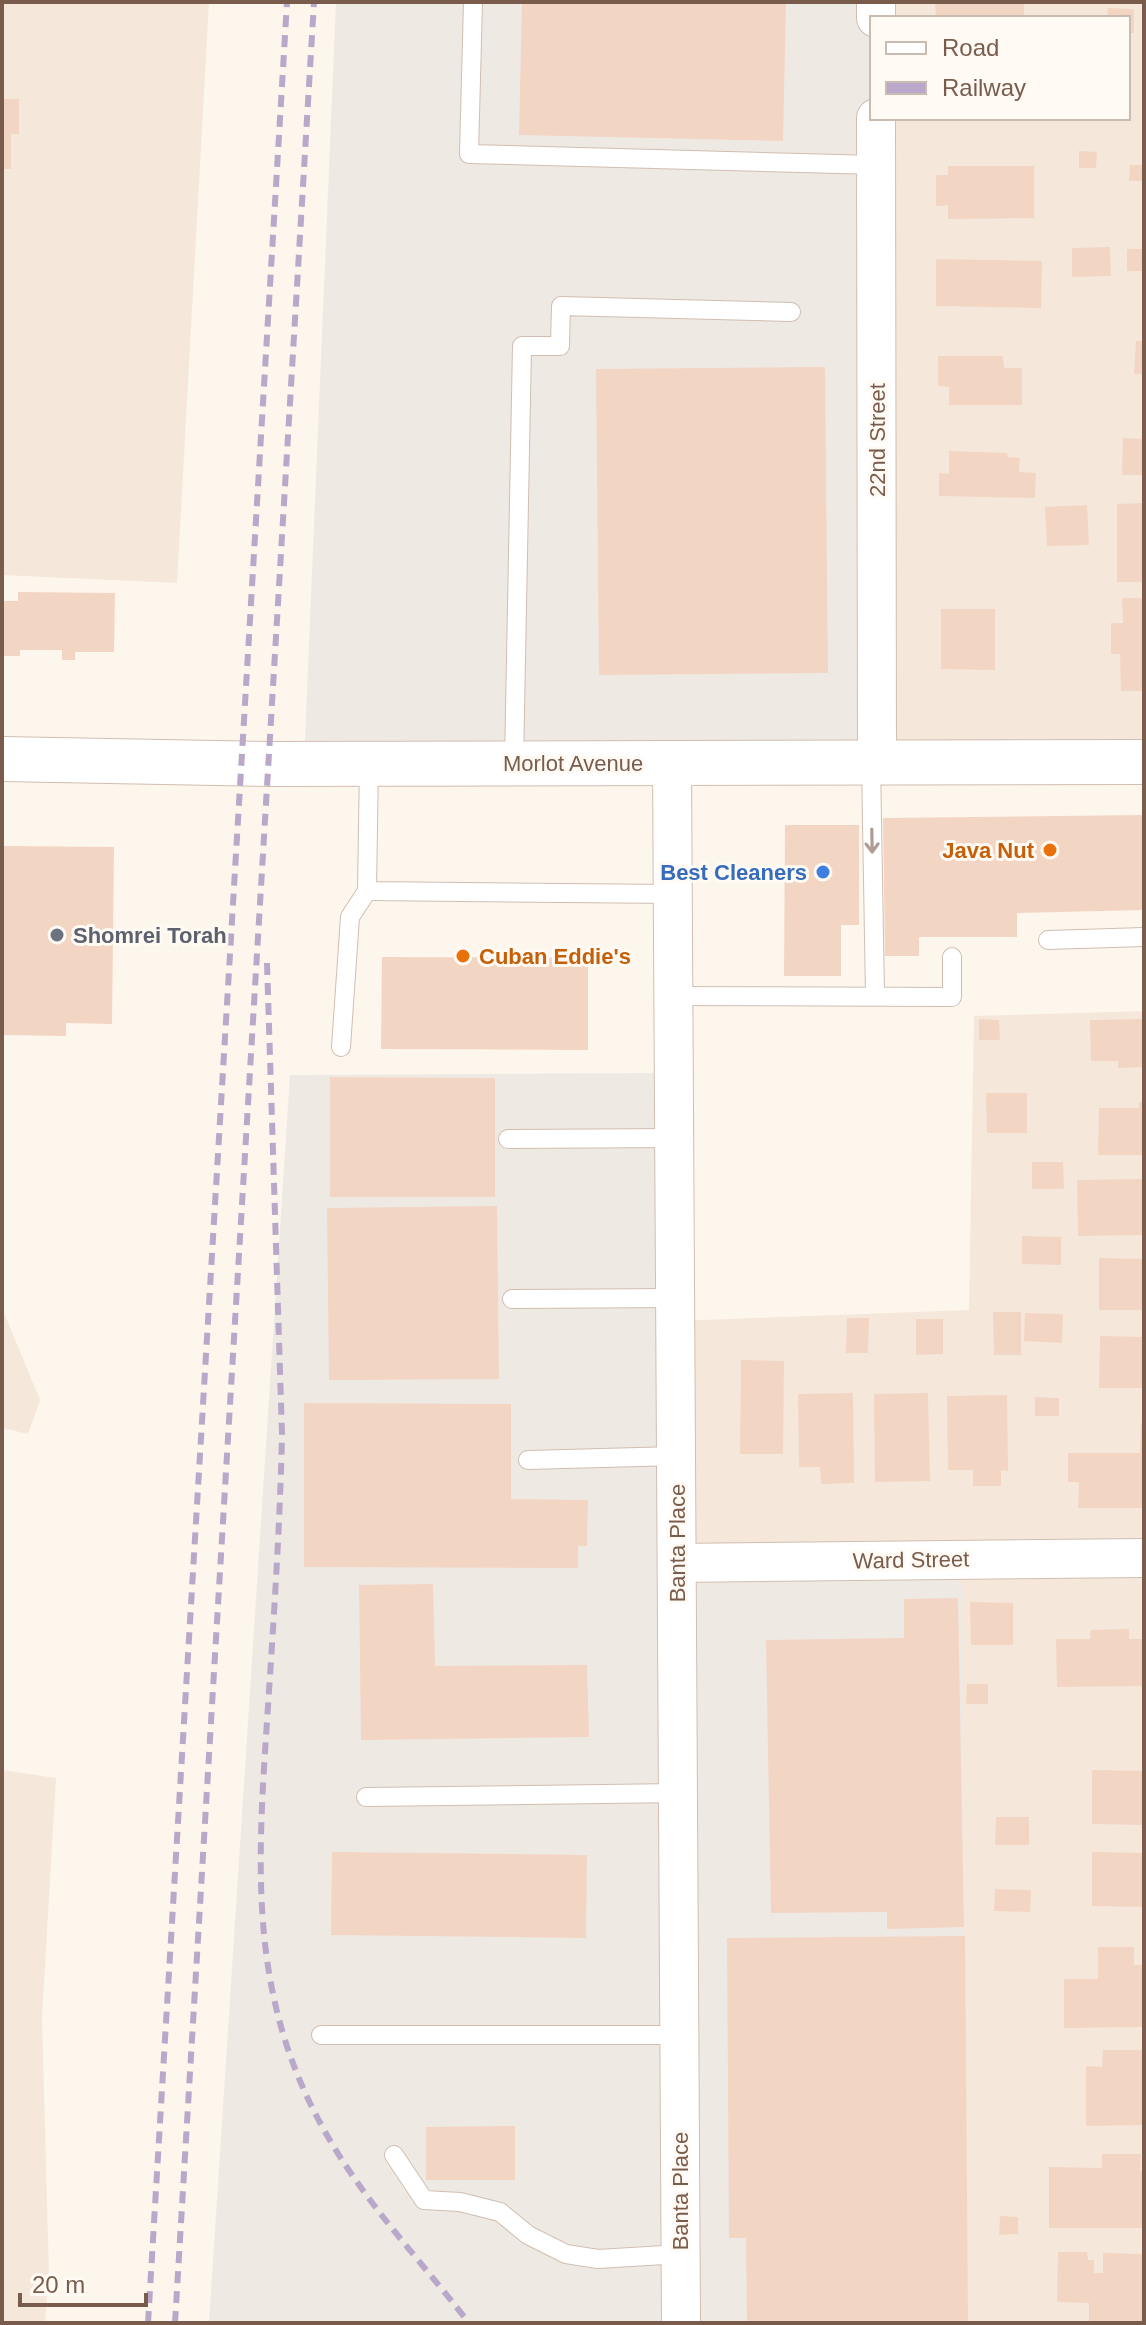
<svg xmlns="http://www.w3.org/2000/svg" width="1146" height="2325" font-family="Arial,sans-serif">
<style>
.residential{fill:#f5e8da}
.industrial{fill:#efe9e4}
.building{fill:#f3d5c3}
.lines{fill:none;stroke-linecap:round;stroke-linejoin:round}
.service-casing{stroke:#d1beb0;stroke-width:20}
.minor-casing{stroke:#d1beb0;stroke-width:40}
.tertiary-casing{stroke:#d1beb0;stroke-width:46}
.service{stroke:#fff;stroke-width:18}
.minor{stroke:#fff;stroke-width:38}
.tertiary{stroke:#fff;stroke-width:44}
.rail{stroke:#b9a8c9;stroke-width:6;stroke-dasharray:12 8;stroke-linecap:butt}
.oneway{stroke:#af9d94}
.food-dot{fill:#e8710a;stroke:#fffaf3;stroke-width:3}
.shop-dot{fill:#3f7fe0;stroke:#fffaf3;stroke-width:3}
.worship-dot{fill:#6b7280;stroke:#fffaf3;stroke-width:3}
.labels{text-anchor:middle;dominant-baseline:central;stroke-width:6;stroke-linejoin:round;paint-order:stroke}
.street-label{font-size:22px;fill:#7a5c4d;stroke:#fffaf3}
.food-label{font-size:22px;font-weight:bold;fill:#c56008;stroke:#fffaf3;text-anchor:end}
.shop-label{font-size:22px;font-weight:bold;fill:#366cbe;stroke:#fffaf3;text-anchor:end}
.worship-label{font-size:22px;font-weight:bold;fill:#5b616d;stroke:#fffaf3;text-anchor:start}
</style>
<rect width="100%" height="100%" fill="#fdf6ec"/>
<g class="residential">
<path d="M2,2H209L177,583L2,575Z"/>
<path d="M876,2H1144V762L877,763L876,118H1128V18H876Z"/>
<path d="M1144,1011V2323H965L677,1563L676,1321L969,1310L974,1016Z"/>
<path d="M2,1308L40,1400L28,1434L2,1428Z"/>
<path d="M2,1770L56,1778L42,2017L49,2275L45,2323H2Z"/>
</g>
<g class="industrial">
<path d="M336,2H876L872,18V118L877,763H304Z"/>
<path d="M675,1073L677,1562L962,1560L965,2323H209L290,1075Z"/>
</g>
<g class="building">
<path d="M522,2H786L783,141L519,135Z"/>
<path d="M935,2H1024V18H936Z"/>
<path d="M1108,8L1134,9V33H1128V18H1107Z"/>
<path d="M2,99H19V134H11V169H2Z"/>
<path d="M1079,151L1097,152L1096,168H1079Z"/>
<path d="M1130,165H1143V181H1129Z"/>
<path d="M948,166H1034V218L948,219V205L936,206V175H948Z"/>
<path d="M1110,247L1111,276L1072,277V248Z"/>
<rect x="1127" y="249" width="17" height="22"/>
<path d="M936,259L1042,261L1041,308L936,306Z"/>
<path d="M1136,341H1144V374H1134Z"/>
<path d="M938,356H1003L1004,368H1022V405H949V387L938,386Z"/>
<path d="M825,367L828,673L599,675L596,369Z"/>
<path d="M1123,438L1144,439V475H1122Z"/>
<path d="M949,451L1007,453L1008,457L1020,458L1019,472L1036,473L1035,498L939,496V473L949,474Z"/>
<path d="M1144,503V582H1117V504Z"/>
<path d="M1087,505L1089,545L1047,546L1045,507Z"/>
<path d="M18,592L115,593L114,652H75V660H62V650H20V656H2V601H18Z"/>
<path d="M1122,598H1144V691H1121L1120,654H1111V623H1123Z"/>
<path d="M941,609H995V670L941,669Z"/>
<path d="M1144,815V910L1017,913V937H919V956H885L883,818Z"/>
<path d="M785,825H859V925H841V976H784Z"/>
<path d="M2,846L114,847L112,1024L66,1023V1036L2,1035Z"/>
<path d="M382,957L588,958V1050L381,1049Z"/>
<path d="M979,1019L999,1020L1000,1040H979Z"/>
<path d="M1144,1019V1067L1118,1068V1061H1091L1090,1020Z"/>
<path d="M330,1077L495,1078V1197H330Z"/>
<path d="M986,1093H1027V1133H987Z"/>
<path d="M1139,1102H1144V1155H1098L1099,1108H1139Z"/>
<path d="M1032,1162H1063L1064,1189H1032Z"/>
<path d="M1144,1179V1235L1078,1236L1077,1180Z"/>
<path d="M497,1206L499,1379L329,1380L327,1208Z"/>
<path d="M1022,1236L1061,1237V1265L1022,1264Z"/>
<path d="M1099,1258L1144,1259V1310H1099Z"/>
<path d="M993,1312H1021V1355H994Z"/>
<path d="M1025,1313L1063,1314L1062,1343L1024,1341Z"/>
<path d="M847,1318H869L868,1353H846Z"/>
<path d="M916,1319H943V1354L916,1355Z"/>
<path d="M1100,1336L1144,1337V1388H1099Z"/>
<path d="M741,1360L784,1361L783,1454H740Z"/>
<path d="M853,1393L854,1483L821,1484L820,1467H799L798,1394Z"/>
<path d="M928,1393L930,1481L875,1482L874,1394Z"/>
<path d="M1007,1395L1008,1471L1001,1470V1486H973V1470H948L947,1396Z"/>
<path d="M1035,1397L1059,1398V1416H1035Z"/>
<path d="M304,1403L511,1404V1499L588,1500L587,1546H578V1568L304,1567Z"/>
<path d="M1141,1423H1144V1508H1078L1079,1482H1068V1453H1140Z"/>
<path d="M433,1584L435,1666L587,1665L589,1737L361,1740L359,1585Z"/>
<path d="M958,1598L964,1927L887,1929V1912L771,1913L766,1640L904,1638V1599Z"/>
<path d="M970,1602L1013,1603V1645H971Z"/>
<path d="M1129,1629V1639H1144V1686L1057,1687L1056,1639H1090L1091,1630Z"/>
<path d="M967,1684H988V1704H966Z"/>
<path d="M1092,1770L1144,1771V1825L1092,1824Z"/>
<path d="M996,1817H1029V1845H995Z"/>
<path d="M332,1852L587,1855L586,1938L331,1935Z"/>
<path d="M1092,1852L1144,1853V1907L1092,1906Z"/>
<path d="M995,1889L1031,1890L1030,1912L994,1911Z"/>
<path d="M965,1936L968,2323H747L746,2238H729L727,1938Z"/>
<path d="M1098,1947H1134V1965H1144V2027L1064,2028V1979H1098Z"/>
<path d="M1103,2050H1144V2125L1086,2126V2066L1102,2067Z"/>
<path d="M515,2126V2180H426V2127Z"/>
<path d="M1102,2154H1141L1140,2171H1144V2228H1049V2167L1102,2168Z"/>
<path d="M1000,2216L1018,2217V2234L999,2235Z"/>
<path d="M1058,2252H1087L1088,2260H1094V2273H1103V2253L1144,2254V2323H1089V2303L1057,2302Z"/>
</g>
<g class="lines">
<g class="service-casing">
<g id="service">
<path d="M473,2L469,154L876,165"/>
<path d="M369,763L367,891L673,894"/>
<path d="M514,763L522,346H560L561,306L791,312"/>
<path d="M871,763L875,996"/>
<path d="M1048,940L1144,937"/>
<path d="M674,996L952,997V957"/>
<path d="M341,1047L350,917L367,891"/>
<path d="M508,1139L675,1138"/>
<path d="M512,1299L675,1298"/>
<path d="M528,1460L676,1456"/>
<path d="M366,1797L679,1793"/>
<path d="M321,2035H679"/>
<path d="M394,2155L424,2200L460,2202L500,2212L528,2235L566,2254L598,2259L681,2254"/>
</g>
</g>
<g class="minor-casing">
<g id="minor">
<path d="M876,2V18"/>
<path d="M876,118L877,763"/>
<path d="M672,763L681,2323"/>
<path d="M677,1563L1144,1558"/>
</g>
</g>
<g class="tertiary-casing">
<path id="tertiary" d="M2,759L268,764L1144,762"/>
</g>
<use href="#service" class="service"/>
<use href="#minor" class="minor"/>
<use href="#tertiary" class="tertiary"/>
<g class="rail">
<path d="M267,963L282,1434C280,1525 274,1615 268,1706C259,1845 247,1973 310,2103C352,2190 411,2248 469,2323"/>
<path d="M148,2323L287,2"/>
<path d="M175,2323L314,2"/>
</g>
</g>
<defs><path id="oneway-shaft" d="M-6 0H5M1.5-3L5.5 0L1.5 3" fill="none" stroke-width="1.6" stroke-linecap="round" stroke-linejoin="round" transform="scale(2)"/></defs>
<use class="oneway" href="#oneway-shaft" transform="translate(872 841) rotate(89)"/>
<g class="food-dot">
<circle cx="1050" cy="850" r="8"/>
<circle cx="463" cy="956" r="8"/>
</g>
<circle class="shop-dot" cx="823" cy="872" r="8"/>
<circle class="worship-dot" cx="57" cy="935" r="8"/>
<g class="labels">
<g class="street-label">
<text transform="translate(877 440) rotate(-90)">22nd Street</text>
<text x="573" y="763">Morlot Avenue</text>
<text transform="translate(677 1543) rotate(-90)">Banta Place</text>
<text transform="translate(911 1560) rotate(-1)">Ward Street</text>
<text transform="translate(680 2191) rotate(-90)">Banta Place</text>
</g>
<g class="food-label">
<text x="1034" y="850">Java Nut</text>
<text x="479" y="956" text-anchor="start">Cuban Eddie's</text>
</g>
<g class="shop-label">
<text x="807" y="872">Best Cleaners</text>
</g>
<g class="worship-label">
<text x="73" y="935">Shomrei Torah</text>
</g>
</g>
<rect width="1146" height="2325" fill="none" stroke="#7a5c4d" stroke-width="8"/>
<rect x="870" y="16" width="260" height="104" fill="#fffaf3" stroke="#cabbb1" stroke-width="2"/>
<rect x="886" y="42" width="40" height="12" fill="#ffffff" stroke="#cabbb1" stroke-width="2"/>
<text x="942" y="56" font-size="24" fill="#7a5c4d">Road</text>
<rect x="886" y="82" width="40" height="12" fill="#b9a8c9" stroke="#cabbb1" stroke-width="2"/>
<text x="942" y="96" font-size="24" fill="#7a5c4d">Railway</text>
<path d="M20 2293v12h126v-12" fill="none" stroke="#7a5c4d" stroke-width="4"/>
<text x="32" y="2293" font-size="24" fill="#7a5c4d" stroke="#fffaf3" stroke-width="6" paint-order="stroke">20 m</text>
</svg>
